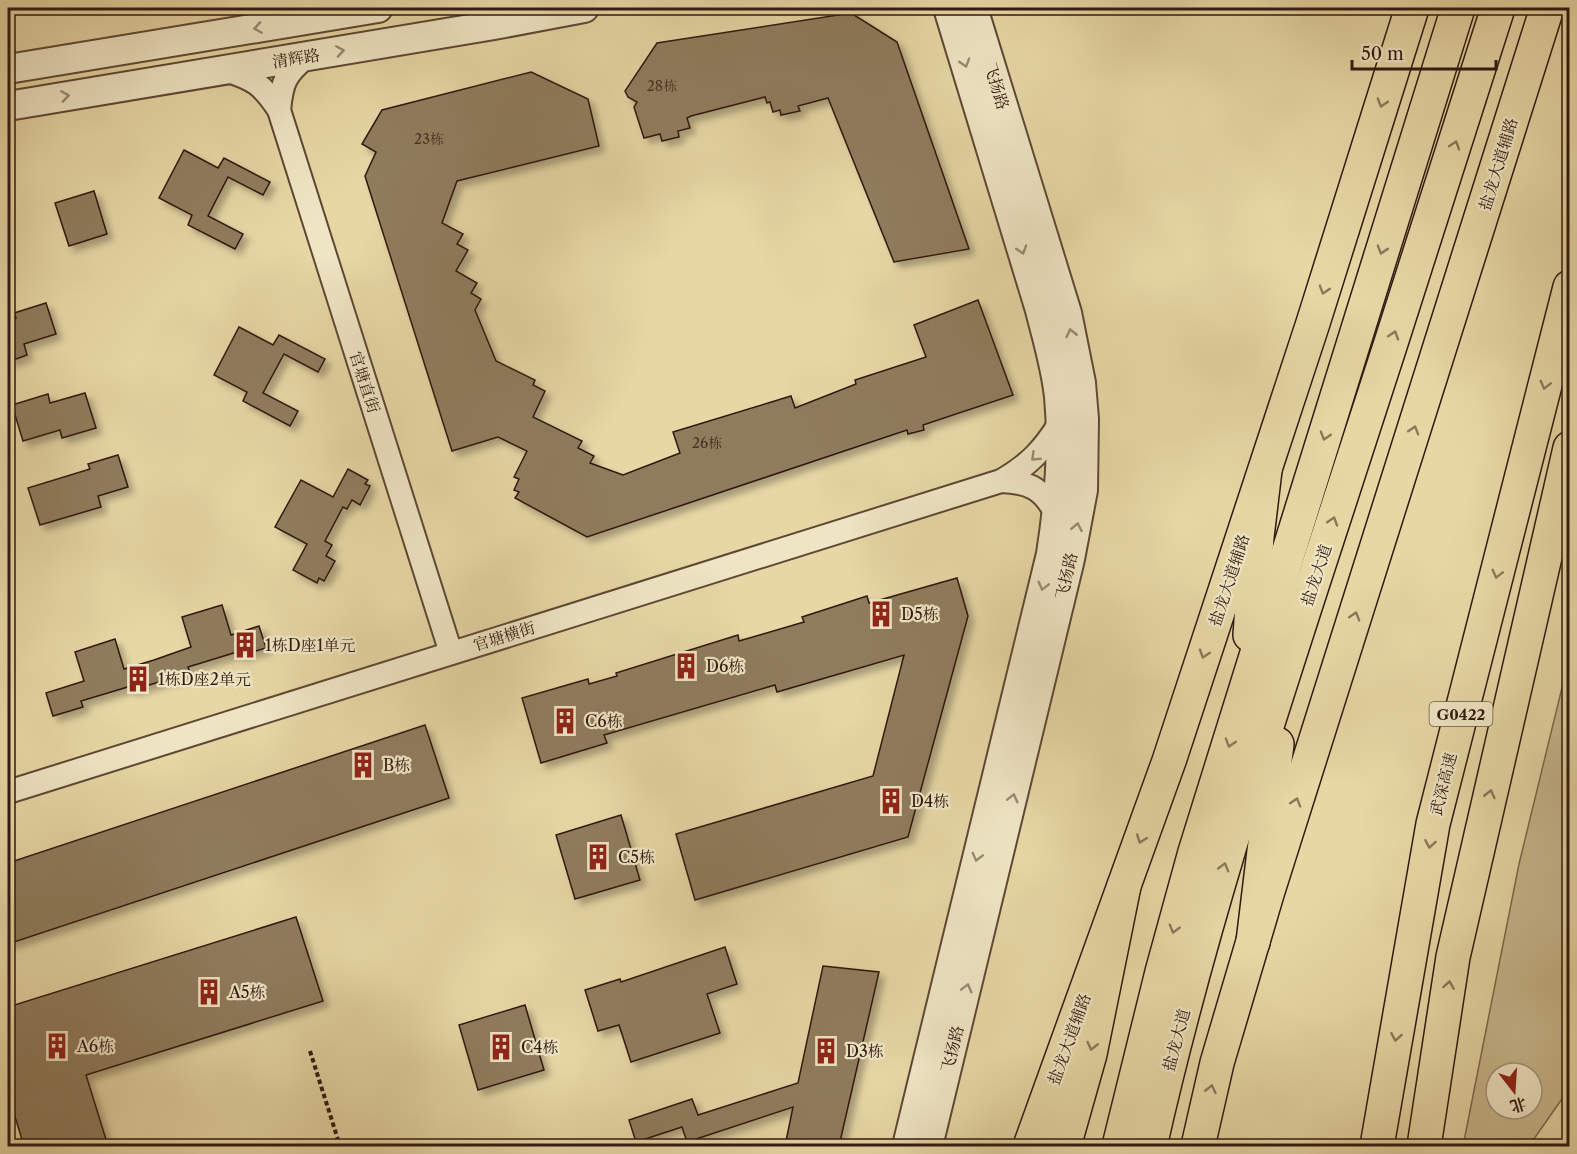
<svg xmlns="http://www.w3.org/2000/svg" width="1577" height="1154" font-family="'Libre Caslon Text','Noto Serif SC',serif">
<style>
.green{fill:#c7b78c;stroke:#7c684e;stroke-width:1.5;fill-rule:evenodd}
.building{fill:#8f7c5d;stroke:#301910;stroke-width:1.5;filter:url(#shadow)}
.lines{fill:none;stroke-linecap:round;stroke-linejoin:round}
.minor-casing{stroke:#5e4835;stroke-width:26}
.tertiary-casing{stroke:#5e4835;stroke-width:32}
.primary-casing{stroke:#301910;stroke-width:36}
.trunk-casing{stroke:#301910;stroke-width:36}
.motorway-casing{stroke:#301910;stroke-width:36}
.path{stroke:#301910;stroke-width:4;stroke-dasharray:4.5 3;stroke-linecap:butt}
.minor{stroke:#efe5c4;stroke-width:22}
.tertiary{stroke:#efe5c4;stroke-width:28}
.primary{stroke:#e6d7a5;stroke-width:33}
.trunk{stroke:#e6d7a5;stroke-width:33}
.motorway{stroke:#e6d7a5;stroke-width:33}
.oneway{stroke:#998973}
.oneway2{stroke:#8b785a}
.labels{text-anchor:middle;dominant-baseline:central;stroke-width:4.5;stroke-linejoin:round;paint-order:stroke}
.number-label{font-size:14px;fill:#483223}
.shield{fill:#efe5c4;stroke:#695646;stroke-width:1.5}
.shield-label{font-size:15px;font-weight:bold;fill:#301910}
.street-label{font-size:16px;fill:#301910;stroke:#efe5c4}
.poi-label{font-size:16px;fill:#301910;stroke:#efe5c4;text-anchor:start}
</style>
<defs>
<filter id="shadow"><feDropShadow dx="5.5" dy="5.5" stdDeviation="3" flood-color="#0004"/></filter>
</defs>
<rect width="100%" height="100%" fill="#e6d7a5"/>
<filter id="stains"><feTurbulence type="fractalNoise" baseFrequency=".00333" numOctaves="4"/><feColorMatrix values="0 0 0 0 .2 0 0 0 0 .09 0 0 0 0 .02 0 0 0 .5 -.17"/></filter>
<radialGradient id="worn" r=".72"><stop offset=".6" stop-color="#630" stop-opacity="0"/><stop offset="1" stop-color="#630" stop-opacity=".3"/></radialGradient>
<path class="green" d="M1569,659V1089L1529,1146H1463L1519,864ZM1496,1073H1532V1109H1496Z"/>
<g class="building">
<path d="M851,13L897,42L969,249L894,262L828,98L798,106L800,111L781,115L780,110L773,112L770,102L767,103L765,97L691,116L687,118L690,128L678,131L679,137L662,141L660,134L644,138L634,107L637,102L628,97L625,91L657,43Z"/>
<path d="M531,72L588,99L599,146L457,181L442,223L463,234L457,244L468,250L456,271L477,283L471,293L481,299L475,310L496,361L535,380L533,385L545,391L533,417L582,441L578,448L594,456L590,463L623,475L680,453L673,432L791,396L795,408L856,384L855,380L926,357L914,325L978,300L1013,395L923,425L924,430L908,434L907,430L587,537L515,498L519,492L514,490L519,479L514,477L527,451L498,437L452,451L365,176L376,152L362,144L382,110Z"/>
<path d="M184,150L218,168L224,158L270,182L263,195L228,177L208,216L243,234L235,249L188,225L192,215L159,198Z"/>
<path d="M94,191L107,234L69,246L55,203Z"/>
<path d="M46,303L56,334L24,344L27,355L8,362V320L16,318L14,313Z"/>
<path d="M239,327L273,345L279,335L325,359L318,372L284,354L263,393L298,411L290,426L243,401L247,392L214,375Z"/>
<path d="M85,393L96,428L62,438L60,430L23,441L12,405L48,394L50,403Z"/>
<path d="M118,455L128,487L98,496L101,507L40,525L28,488L90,469L88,464Z"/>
<path d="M348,469L368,480L365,484L370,486L360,505L352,500L347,509L343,507L325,541L332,545L326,556L335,561L324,581L319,578L317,583L293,570L307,544L275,527L301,480L333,497Z"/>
<path d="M957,578L968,616L908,837L695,900L676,834L873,776L904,655L777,692L775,685L604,735L607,743L541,763L522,698L588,679L589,684L617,676L616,673L738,635L739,641L804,622L802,617L867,596L869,603Z"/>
<path d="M222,605L231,635L259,626L266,648L239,656L237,652L188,667L190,673L132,690L131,686L81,701L83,707L53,716L46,693L84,681L75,652L115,639L124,669L154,660L191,647L182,617Z"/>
<path d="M425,725L449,798L8,944V863Z"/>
<path d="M621,815L640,880L575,899L556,835Z"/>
<path d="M296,917L323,1001L86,1075L108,1146H24L8,1094V1007Z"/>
<path d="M725,947L737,984L707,994L720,1033L631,1062L619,1025L598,1031L585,990L620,979L621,982Z"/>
<path d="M823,966L879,972L839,1146H785L793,1107L687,1142L682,1127L636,1142L629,1120L692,1099L698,1115L798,1083Z"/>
<path d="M525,1005L544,1070L478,1090L459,1025Z"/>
</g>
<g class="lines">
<g class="minor-casing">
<g id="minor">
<path d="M225,70C254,79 262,84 279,110L451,653"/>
<path d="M279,110C282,81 285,75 307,56"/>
<path d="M1001,481C1030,482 1043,489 1057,515"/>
<path d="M8,792L1001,481C1029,465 1043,450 1060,423"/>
</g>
</g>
<g class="tertiary-casing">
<g id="tertiary">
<path d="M8,69L378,8"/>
<path d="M8,106L494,25L584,8"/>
<path d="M907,1146L1051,554C1059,502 1064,449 1059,397C1056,367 1047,338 1040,310L948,8"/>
<path d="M928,1146L1070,559L1083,490L1084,419L1081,383L1067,313L973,8"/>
</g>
</g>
<g class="primary-casing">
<g id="primary">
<path d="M1030,1146L1169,761L1313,323L1412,8"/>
<path d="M1198,1146L1217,1063L1267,894L1547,8"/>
</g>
</g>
<g class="trunk-casing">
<g id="trunk">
<path d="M1250,635L1257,537L1265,470"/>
<path d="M1253,942L1277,744"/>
<path d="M1119,1146L1162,972L1195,852L1458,8"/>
<path d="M1150,1146C1196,942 1261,742 1326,543C1384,365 1442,186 1498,8"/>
</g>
</g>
<g class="motorway-casing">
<g id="motorway">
<path d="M1064,1146L1090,1054L1124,886"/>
<path d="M1377,1146L1433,824L1570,287"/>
<path d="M1424,1146L1453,957L1570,448"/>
</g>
</g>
<path class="path" d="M310,1051L340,1146"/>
<use href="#minor" class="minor"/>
<use href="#tertiary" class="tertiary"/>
<use href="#primary" class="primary"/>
<use href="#trunk" class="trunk"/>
<use href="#motorway" class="motorway"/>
</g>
<defs><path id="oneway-chevron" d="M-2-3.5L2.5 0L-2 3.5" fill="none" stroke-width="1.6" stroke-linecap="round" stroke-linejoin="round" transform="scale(1.5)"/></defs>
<g class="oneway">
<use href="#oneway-chevron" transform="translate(258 28) rotate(171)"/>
<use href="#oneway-chevron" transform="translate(340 51) rotate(-9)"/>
<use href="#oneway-chevron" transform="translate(965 63) rotate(73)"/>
<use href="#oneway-chevron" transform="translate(65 96) rotate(-9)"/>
<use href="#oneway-chevron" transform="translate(1022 250) rotate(73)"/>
<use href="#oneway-chevron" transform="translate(1071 333) rotate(-103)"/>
<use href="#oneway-chevron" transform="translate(1035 457) rotate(136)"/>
<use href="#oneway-chevron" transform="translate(1077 527) rotate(-79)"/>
<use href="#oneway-chevron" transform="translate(1043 586) rotate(104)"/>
<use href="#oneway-chevron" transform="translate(1013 798) rotate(-76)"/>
<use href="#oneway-chevron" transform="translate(977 857) rotate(104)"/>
<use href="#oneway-chevron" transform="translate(967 988) rotate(-76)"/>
</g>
<g class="oneway2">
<use href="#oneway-chevron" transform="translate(1382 103) rotate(107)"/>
<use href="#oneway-chevron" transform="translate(1455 145) rotate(-72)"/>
<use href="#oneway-chevron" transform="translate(1382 250) rotate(107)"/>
<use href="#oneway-chevron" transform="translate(1324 290) rotate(107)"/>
<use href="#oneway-chevron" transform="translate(1394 335) rotate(-72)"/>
<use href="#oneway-chevron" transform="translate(1545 385) rotate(104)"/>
<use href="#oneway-chevron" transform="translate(1414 430) rotate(-73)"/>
<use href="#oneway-chevron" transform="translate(1325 436) rotate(107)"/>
<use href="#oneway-chevron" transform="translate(1333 521) rotate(-72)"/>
<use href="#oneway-chevron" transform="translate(1497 574) rotate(104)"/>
<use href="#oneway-chevron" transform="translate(1355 616) rotate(-73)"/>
<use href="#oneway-chevron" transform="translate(1204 654) rotate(108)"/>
<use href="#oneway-chevron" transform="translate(1230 743) rotate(107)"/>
<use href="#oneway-chevron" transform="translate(1490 794) rotate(-77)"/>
<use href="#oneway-chevron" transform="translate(1296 802) rotate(-73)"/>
<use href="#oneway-chevron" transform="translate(1141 839) rotate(110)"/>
<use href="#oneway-chevron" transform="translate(1430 844) rotate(100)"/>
<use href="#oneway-chevron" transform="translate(1224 867) rotate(-74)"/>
<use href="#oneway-chevron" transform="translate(1174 929) rotate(106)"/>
<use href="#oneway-chevron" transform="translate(1449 985) rotate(-81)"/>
<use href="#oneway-chevron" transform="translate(1396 1037) rotate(100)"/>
<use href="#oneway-chevron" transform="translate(1092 1046) rotate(103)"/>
<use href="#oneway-chevron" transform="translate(1211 1089) rotate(-77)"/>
</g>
<defs>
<g id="building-bare" transform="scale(2.07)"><path d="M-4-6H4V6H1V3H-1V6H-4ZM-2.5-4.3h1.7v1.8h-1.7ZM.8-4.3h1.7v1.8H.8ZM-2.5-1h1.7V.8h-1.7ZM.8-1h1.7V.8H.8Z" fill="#8f2418" stroke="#efe5c4" stroke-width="2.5" paint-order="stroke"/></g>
</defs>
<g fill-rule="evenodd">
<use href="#building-bare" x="881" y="614"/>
<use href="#building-bare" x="245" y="645"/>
<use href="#building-bare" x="686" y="666"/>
<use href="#building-bare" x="138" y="679"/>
<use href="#building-bare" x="565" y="721"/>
<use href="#building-bare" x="363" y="765"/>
<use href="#building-bare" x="891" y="801"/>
<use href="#building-bare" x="598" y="857"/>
<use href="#building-bare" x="209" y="992"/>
<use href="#building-bare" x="57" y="1046"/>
<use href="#building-bare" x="501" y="1047"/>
<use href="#building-bare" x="826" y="1051"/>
</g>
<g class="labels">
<g class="number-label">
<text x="662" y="86">28栋</text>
<text x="429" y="139">23栋</text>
<text x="707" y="443">26栋</text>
</g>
<rect class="shield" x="1429.5" y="702" width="63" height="24" rx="4.5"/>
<g class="shield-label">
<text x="1461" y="714">G0422</text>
</g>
<g class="street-label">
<text transform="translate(296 58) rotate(-9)">清辉路</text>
<text transform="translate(997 86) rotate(73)">飞扬路</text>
<text transform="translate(1498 164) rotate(-73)">盐龙大道辅路</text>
<text transform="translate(365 382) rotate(72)">官塘直街</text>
<text transform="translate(1316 575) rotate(-72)">盐龙大道</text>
<text transform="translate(1066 576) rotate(-77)">飞扬路</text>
<text transform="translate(1229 580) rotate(-72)">盐龙大道辅路</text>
<text transform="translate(504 636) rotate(-17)">官塘横街</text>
<text transform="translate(1443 784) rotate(-76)">武深高速</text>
<text transform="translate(1069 1039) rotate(-70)">盐龙大道辅路</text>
<text transform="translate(1176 1040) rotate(-75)">盐龙大道</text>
<text transform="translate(952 1049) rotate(-76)">飞扬路</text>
</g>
<g class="poi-label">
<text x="901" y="614">D5栋</text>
<text x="265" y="645">1栋D座1单元</text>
<text x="706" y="666">D6栋</text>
<text x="158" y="679">1栋D座2单元</text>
<text x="585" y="721">C6栋</text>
<text x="383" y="765">B栋</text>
<text x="911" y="801">D4栋</text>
<text x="618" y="857">C5栋</text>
<text x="229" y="992">A5栋</text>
<text x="77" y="1046">A6栋</text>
<text x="521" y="1047">C4栋</text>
<text x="846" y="1051">D3栋</text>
</g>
</g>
<rect width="1577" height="1154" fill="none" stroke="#e6d7a5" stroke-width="30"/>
<rect x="9" y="9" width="1559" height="1136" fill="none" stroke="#301910" stroke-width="3"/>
<rect x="15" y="15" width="1547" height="1124" fill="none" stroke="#301910" stroke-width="1.5"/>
<g transform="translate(1514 1091) rotate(163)"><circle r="28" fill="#efe5c4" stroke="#a3937c" stroke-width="1.5"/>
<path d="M0-4.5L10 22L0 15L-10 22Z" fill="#8f2418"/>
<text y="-9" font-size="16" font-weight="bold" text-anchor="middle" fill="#301910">北</text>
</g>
<path d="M1352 60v9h144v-9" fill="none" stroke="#301910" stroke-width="3"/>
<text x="1361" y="60" font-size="18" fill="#301910" stroke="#efe5c4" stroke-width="4.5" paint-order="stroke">50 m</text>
<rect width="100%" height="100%" filter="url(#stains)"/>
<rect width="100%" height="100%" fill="url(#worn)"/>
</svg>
